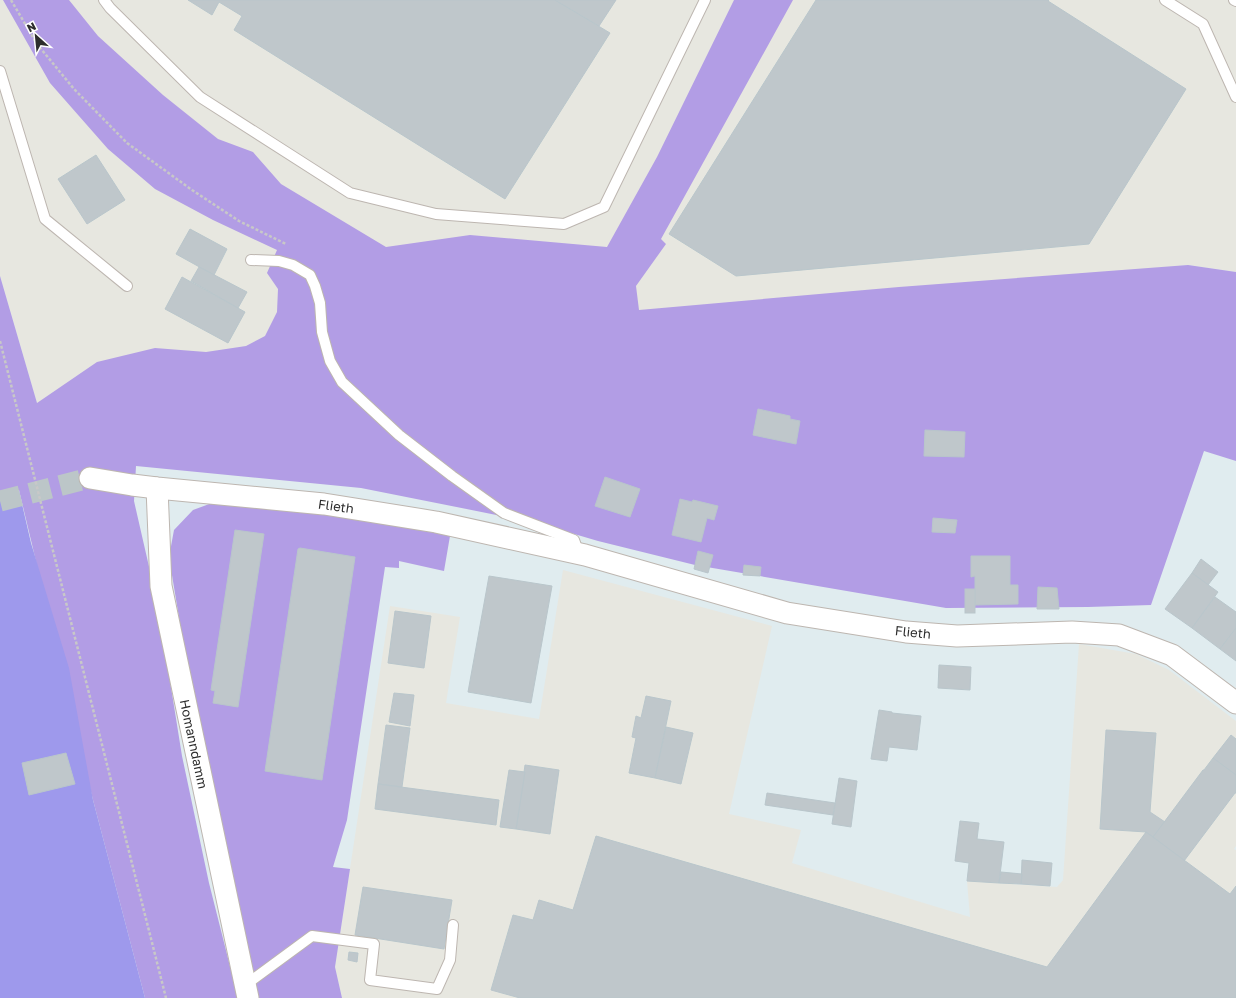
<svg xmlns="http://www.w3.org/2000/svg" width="1236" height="998" font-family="'Golos Text',sans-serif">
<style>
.industrial{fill:#e7e7e0}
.green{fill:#b29de5}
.pitch{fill:#9e99ec}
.building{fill:#bfc7cb;stroke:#b9c6cb}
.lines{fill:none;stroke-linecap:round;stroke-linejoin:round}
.street-tunnel{stroke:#bcc6c8;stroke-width:21;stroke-dasharray:21 10;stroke-linecap:butt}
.lane-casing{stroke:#bdb6b0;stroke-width:12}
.street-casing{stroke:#bdb6b0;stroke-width:23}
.path{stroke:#c8c8c8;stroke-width:2.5;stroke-dasharray:3 2;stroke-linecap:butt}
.lane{stroke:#fff;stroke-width:10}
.street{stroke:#fff;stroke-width:21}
.labels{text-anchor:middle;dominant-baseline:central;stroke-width:3.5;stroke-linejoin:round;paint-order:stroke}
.street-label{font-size:13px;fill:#2d2d2d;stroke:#fff}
</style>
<rect width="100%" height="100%" fill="#e0ecef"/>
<g class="industrial">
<path d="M0,0H1236V272L1188,265L319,368L37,403L0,276Z"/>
<path d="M563,570L772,626L729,814L801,830L792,863L970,917L967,881L1057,887L1063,880L1079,644L1136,654L1169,670L1236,721V846L1234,849L1236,850V998H342L335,967L390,606L460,617L446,703L539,719Z"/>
</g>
<g class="green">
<path d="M3,0H69L98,36L163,95L218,139L253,152L281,184L386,247L470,235L607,247L657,157L734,0H793L661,239L666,244L636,286L639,310L899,287L1188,265L1236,272V461L1204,451L1151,605L1088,607L946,608L695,565L598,541L537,523L361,488L136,466L134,501L158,606L182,756L209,883L238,998H145L93,800L19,490L0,494V276L37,403L97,362L155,348L206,352L246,346L265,336L277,312L278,289L267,273L277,250L213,220L155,189L108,149L50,83Z"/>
<path d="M212,503L322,509L450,536L444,571L399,561V568L385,567L347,820L333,867L350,869L335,967L342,998H255L189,678L169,557L174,530L193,510Z"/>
</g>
<path class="pitch" d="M19,491L31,543L69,668L93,800L145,998H0V495Z"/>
<g class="building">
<path d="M188,0H555L610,33L505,199L234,30L242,16L219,2L212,15Z"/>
<path d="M555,0H616L599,26Z"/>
<path d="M816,0H1049L1048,1L1186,89L1089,244L736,276L669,234Z"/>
<path d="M96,155L125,200L87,224L58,179Z"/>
<path d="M190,229L227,249L214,275L176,254Z"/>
<path d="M199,267L247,292L238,308L191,281Z"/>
<path d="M182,277L245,312L228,343L165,309Z"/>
<path d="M758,409L790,416V419L800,421L796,444L753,435Z"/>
<path d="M925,430L965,432L964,457L924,456Z"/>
<path d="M605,477L640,489L630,517L595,506Z"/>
<path d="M680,499L692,502L693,500L718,506L714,520L707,518L701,542L672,535Z"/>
<path d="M933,518L957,520L955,533L932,532Z"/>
<path d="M235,530L264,534L238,707L213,703L215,691L211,690Z"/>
<path d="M300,548L355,557L322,780L265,771L298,549Z"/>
<path d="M698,551L713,555L708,573L694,569Z"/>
<path d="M971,556H1010V585H1018V604L975,605V576L971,577Z"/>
<path d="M1201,559L1218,572L1208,585L1192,573Z"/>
<path d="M744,565L761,567L760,576L743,575Z"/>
<path d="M1192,573L1218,592L1192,628L1165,609Z"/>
<path d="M489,576L552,586L531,703L468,692Z"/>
<path d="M1038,587L1057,588L1059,609H1037Z"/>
<rect x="965" y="589" width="10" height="24"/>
<path d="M1215,597L1236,612V628L1220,649L1192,628Z"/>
<path d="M395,611L431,616L424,668L388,663Z"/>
<path d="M1236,628V661L1220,649Z"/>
<path d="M939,665L971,667L970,690L938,688Z"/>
<path d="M394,693L414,695L410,726L389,722Z"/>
<path d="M646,696L671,701L655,778L629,773L636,738L632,737L636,716L641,718Z"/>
<path d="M879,710L892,712V713L921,716L917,750L889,747L887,761L871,759Z"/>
<path d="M386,725L410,728L402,787L378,784Z"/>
<path d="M666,727L693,733L681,784L655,778Z"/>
<path d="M1106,730L1156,733L1150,812L1165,822L1153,837L1146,832L1100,829Z"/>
<path d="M1231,735L1236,739V775L1213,758Z"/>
<path d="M66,753L75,784L29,795L22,763Z"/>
<path d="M1213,758L1236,775V793H1235L1184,861L1153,837L1203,770H1204Z"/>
<path d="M525,765L559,770L550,834L516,829Z"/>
<path d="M509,770L525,772L516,829L500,827Z"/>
<path d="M839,778L857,781L851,827L832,824Z"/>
<path d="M378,784L499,800L496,825L375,809Z"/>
<path d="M767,793L835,803L833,815L765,805Z"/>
<path d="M960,821L979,823L977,839L1004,842L999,883L967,881L969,863L955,861Z"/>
<path d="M1146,832L1230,894L1236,886V998H520L491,990L513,915L533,920L539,900L573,910L596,836L1047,967Z"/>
<path d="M1022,860L1052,863L1050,886L1021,884Z"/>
<path d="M1001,872L1022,874L1021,884L999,883Z"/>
<path d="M363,887L452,900L444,949L355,935Z"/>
<path d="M349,952L358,953L357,962L348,960Z"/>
</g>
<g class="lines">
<path class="street-tunnel" d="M0,501L90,478"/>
<g class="lane-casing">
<g id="lane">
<path d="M104,0L110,8L200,97L350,193L436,214L564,224L604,207L705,0"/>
<path d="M1165,0L1203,24L1236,97"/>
<path d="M1234,0L1236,1"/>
<path d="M0,71L45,219L127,286"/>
<path d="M251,260L279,261L293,265L310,275L315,286L320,303L322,332L330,361L342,382L399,435L452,476L504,513L574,540L579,554"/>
<path d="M244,986L312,936L374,944L370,980L437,989L450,960L453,925"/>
</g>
</g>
<g class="street-casing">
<g id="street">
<path d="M90,478L132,485L157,488L324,504L436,522L585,555L787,613L906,632L957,636L1072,632L1119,635L1172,655L1236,703"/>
<path d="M157,488L161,586L248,998"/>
</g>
</g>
<g class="path">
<path d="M11,0L37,44L74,89L127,143L192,190L239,221L286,244"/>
<path d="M0,341L166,998"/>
</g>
<use href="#lane" class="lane"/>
<use href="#street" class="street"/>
</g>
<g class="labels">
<g class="street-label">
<text transform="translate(336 506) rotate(8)">Flieth</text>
<text transform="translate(913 632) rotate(6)">Flieth</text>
<text transform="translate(194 744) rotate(78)">Homanndamm</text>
</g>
</g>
<g transform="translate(36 36) rotate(333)" stroke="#ffffff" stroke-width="3" paint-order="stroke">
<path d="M0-3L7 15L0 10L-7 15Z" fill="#2d2d2d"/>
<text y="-6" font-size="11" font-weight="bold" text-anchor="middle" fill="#2d2d2d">N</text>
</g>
</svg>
